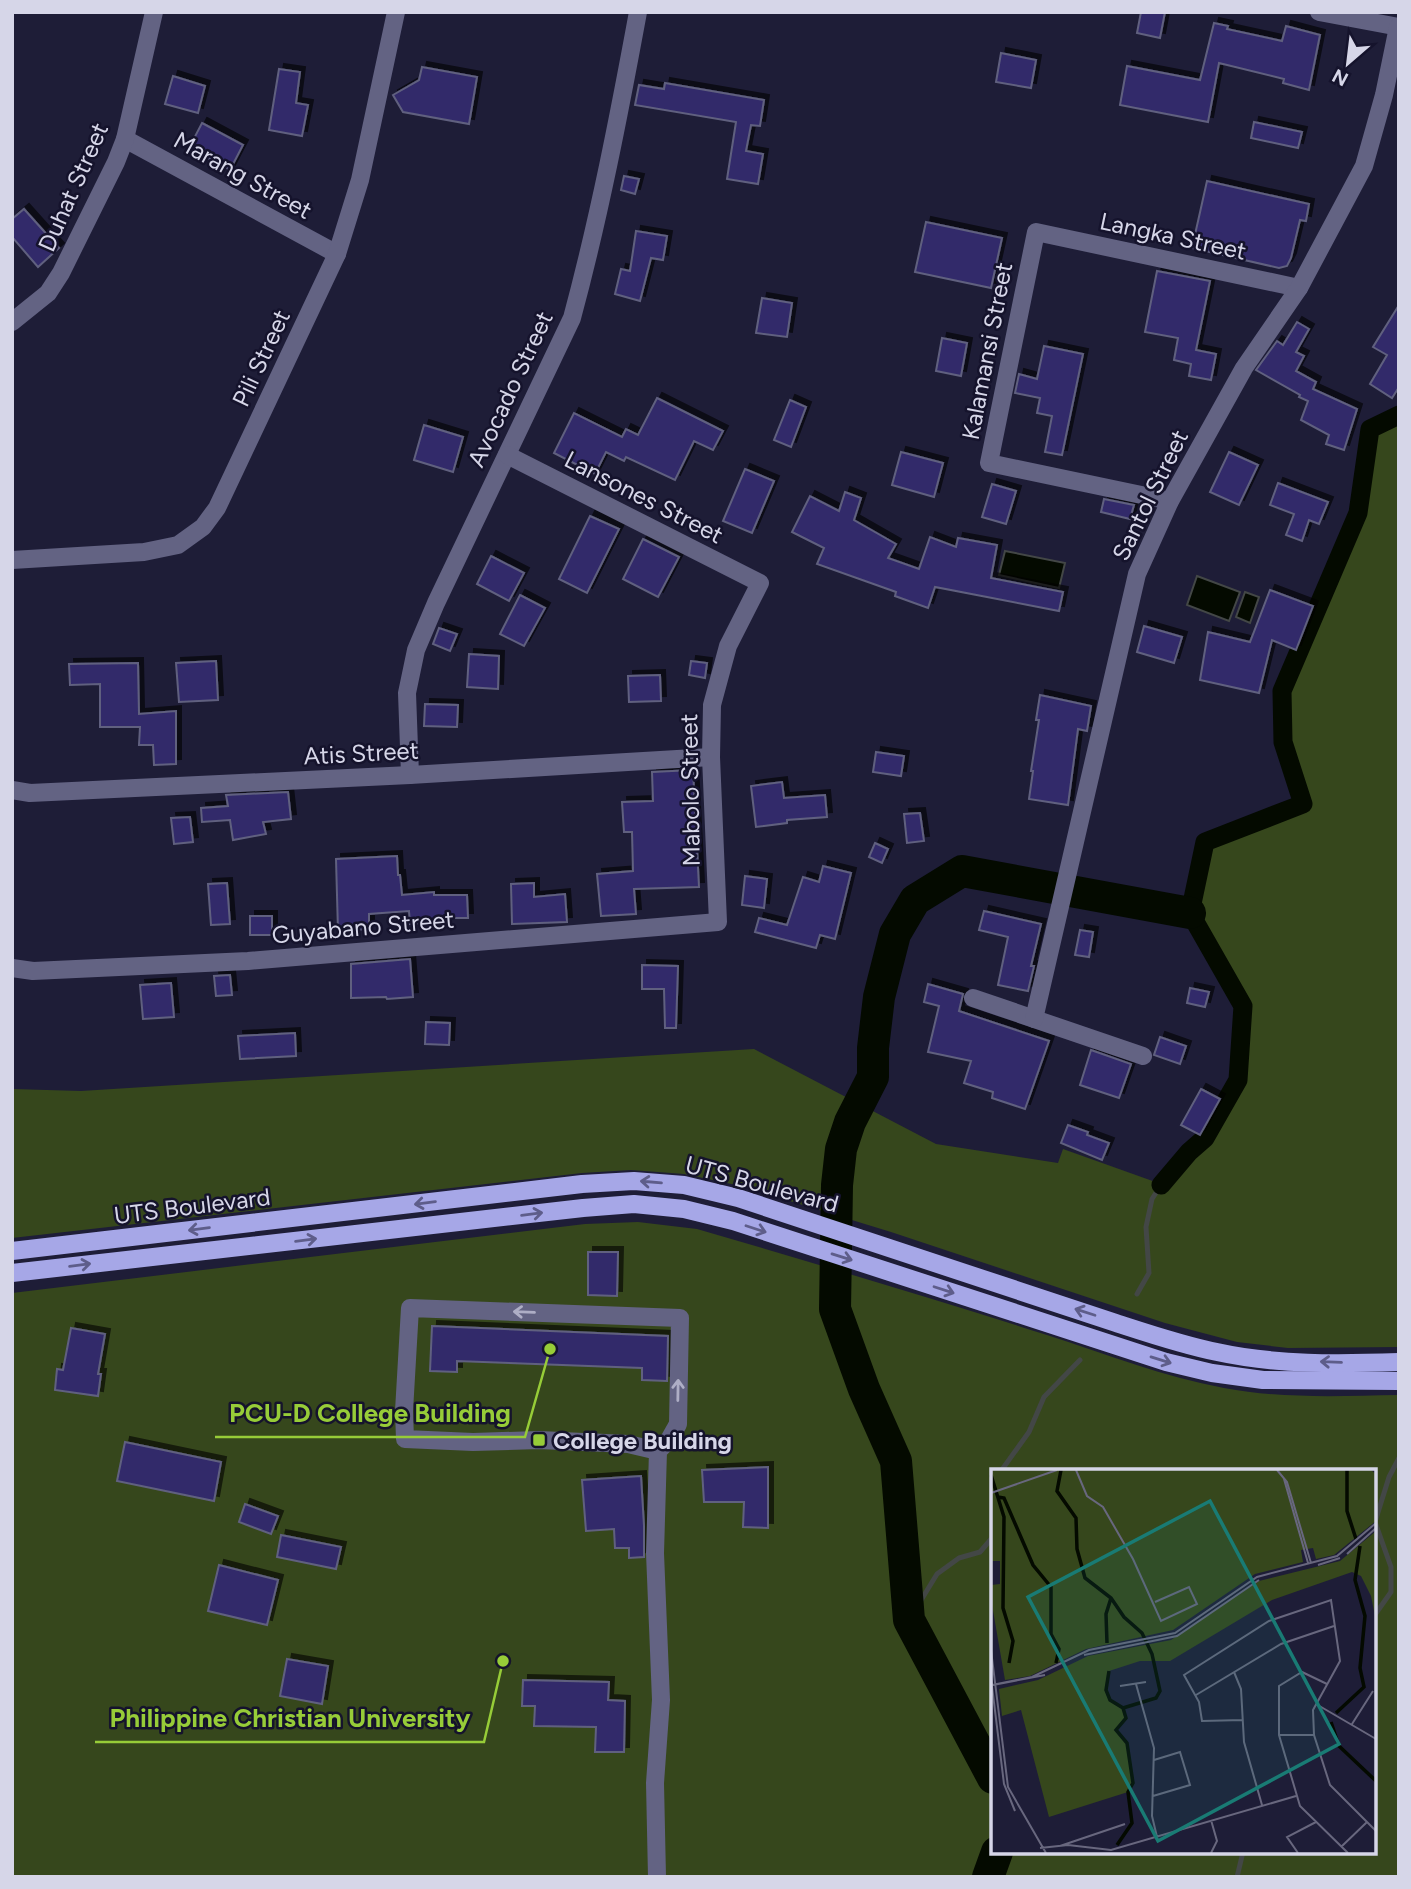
<svg xmlns="http://www.w3.org/2000/svg" width="1411" height="1889" font-family="Figtree,sans-serif">
<style>
.green{fill:#36471c;fill-rule:evenodd}
.water{fill:#040a00;stroke:#434746;stroke-width:2}
.lines{fill:none;stroke-linecap:round;stroke-linejoin:round}
.stream{stroke:#434746;stroke-width:5}
.canal{stroke:#040a00;stroke-width:19}
.river{stroke:#040a00;stroke-width:32}
.building{fill:#312a6b;stroke:#60607f;stroke-width:2;filter:url(#shadow)}
.minor{stroke:#636383;stroke-width:18}
.major{stroke:#a6a7e7;stroke-width:18}
.oneway{stroke:#5e5d8a}
.oneway2{stroke:#aeaec5}
.poi-dot{fill:#97cc38;stroke:#15132c;stroke-width:2.5}
.labels{text-anchor:middle;dominant-baseline:central;stroke-width:5;stroke-linejoin:round;paint-order:stroke}
.street-label{font-size:24px;fill:#d6d6e8;stroke:#15132c}
.poi-label{font-size:24px;font-weight:bold;fill:#d6d6e8;stroke:#15132c;text-anchor:start}
.inset-river{fill:none;stroke:#040a00;stroke-width:3.5}
.inset-road{fill:none;stroke:#68677e;stroke-width:2}
.view{fill:#197b74;fill-opacity:0.15;stroke:#197b74;stroke-width:3.5}
.inset-edge{fill:none;stroke:#d6d6e8;stroke-width:3.5}
.leader{fill:none;stroke:#97cc38;stroke-width:2.5}
.callout-dot{fill:#97cc38;stroke:#15132c;stroke-width:2.5}
.callout-label{font-size:26px;text-anchor:middle;font-weight:bold;fill:#97cc38;stroke:#15132c;stroke-width:5;stroke-linejoin:round;paint-order:stroke}
</style>
<defs>
<filter id="shadow"><feDropShadow dx="5" dy="-5" stdDeviation="0" flood-color="#0009"/></filter>
</defs>
<rect width="100%" height="100%" fill="#1e1d37"/>
<g class="green">
<path d="M1399,415V1347L1288,1348L1237,1342L1165,1323L891,1232L741,1186L684,1174L631,1170L582,1173L12,1238V1089L81,1091L754,1049L936,1144L1058,1163L1063,1149L1161,1184L1189,1152L1205,1138L1238,1080L1243,1006L1190,913L1205,842L1303,804L1283,742L1282,691L1358,513L1370,429Z"/>
<path d="M638,1222L697,1229C814,1263 931,1298 1047,1335C1106,1354 1164,1377 1224,1388C1282,1399 1340,1396 1399,1395V1877H12V1293L585,1224ZM993,1471H1374V1852H993Z"/>
</g>
<g class="water">
<path d="M1005,551L1065,563L1059,588L999,575Z"/>
<path d="M1197,576L1240,592L1229,621L1187,605Z"/>
<path d="M1245,592L1259,597L1250,623L1236,617Z"/>
</g>
<g class="lines">
<g class="stream">
<path d="M1137,1294L1149,1273L1146,1227L1152,1199L1161,1185"/>
<path d="M1001,1471L1029,1432L1044,1397L1080,1360"/>
<path d="M1374,1616L1391,1592V1567L1375,1522L1389,1477L1399,1458"/>
<path d="M909,1620L937,1574L959,1558L980,1552L992,1538L993,1508"/>
<path d="M1237,1877L1243,1852"/>
</g>
<path class="canal" d="M1161,1185L1189,1152L1205,1138L1238,1080L1243,1006L1190,913L1205,842L1303,804L1283,742L1282,691L1358,513L1370,429L1399,415"/>
<g class="river">
<path d="M993,1778L909,1620L896,1461L864,1389L835,1309L837,1185L841,1149L850,1122L873,1077V1048L879,997L895,934L915,900L962,871L1190,913"/>
<path d="M988,1877L997,1852"/>
</g>
</g>
<g class="building">
<path d="M1141,12H1165L1160,38L1137,33Z"/>
<path d="M1214,23L1228,26L1227,29L1282,41L1286,26L1320,35L1309,90L1283,83L1284,79L1219,63L1208,122L1120,105L1127,66L1200,80Z"/>
<path d="M1001,53L1036,60L1031,88L996,82Z"/>
<path d="M422,67L477,77L469,124L403,112L393,95L419,80Z"/>
<path d="M279,69L300,72L296,103L308,105L302,136L269,130Z"/>
<path d="M173,76L205,86L198,113L165,104Z"/>
<path d="M665,83L764,100L760,126L751,125L746,151L763,154L758,184L727,179L736,122L635,105L639,85L664,89Z"/>
<path d="M1254,122L1302,132L1298,148L1251,138Z"/>
<path d="M202,123L243,145L230,170L189,148Z"/>
<path d="M624,176L639,179L635,194L621,190Z"/>
<path d="M1207,181L1309,204L1306,221L1300,220L1291,258L1287,266L1279,268L1192,248Z"/>
<path d="M24,209L59,248L38,267L12,237V219Z"/>
<path d="M926,222L1002,238L991,288L915,272Z"/>
<path d="M636,231L667,236L663,260L651,258L640,301L615,294L621,269L630,271Z"/>
<path d="M1157,271L1210,281L1196,350L1216,354L1211,380L1189,376L1191,364L1174,360L1178,338L1145,332Z"/>
<path d="M762,298L792,303L787,337L756,333Z"/>
<path d="M1399,305V387L1392,398L1370,384L1387,355L1373,347Z"/>
<path d="M1297,322L1309,329L1296,352L1304,356L1296,371L1316,382L1313,389L1357,409L1344,450L1326,444L1329,435L1301,420L1308,401L1299,397L1300,395L1256,370L1277,341L1283,345Z"/>
<path d="M942,338L967,343L961,376L936,371Z"/>
<path d="M1044,346L1083,354L1062,455L1045,452L1052,416L1037,413L1040,398L1015,393L1019,374L1037,379Z"/>
<path d="M657,398L723,431L713,450L694,441L675,480L626,457L624,461L606,452L595,474L554,453L574,413L622,437L626,429L638,435Z"/>
<path d="M790,400L806,407L791,447L774,440Z"/>
<path d="M424,425L463,437L453,472L414,460Z"/>
<path d="M901,452L943,463L934,497L892,485Z"/>
<path d="M1229,452L1258,465L1239,505L1210,492Z"/>
<path d="M745,469L774,481L752,533L723,521Z"/>
<path d="M1278,483L1328,502L1319,524L1309,520L1302,541L1286,535L1294,514L1270,505Z"/>
<path d="M992,484L1016,491L1006,524L982,517Z"/>
<path d="M845,492L861,498L854,520L896,544L888,558L919,569L930,537L956,547L958,538L997,545L991,578L1063,592L1059,611L935,587L928,608L895,596L896,592L817,564L824,548L792,532L810,496L839,511Z"/>
<path d="M1104,499L1134,505L1130,519L1101,512Z"/>
<path d="M590,516L619,529L587,593L559,579Z"/>
<path d="M643,539L679,557L658,597L623,579Z"/>
<path d="M491,556L524,573L509,601L477,584Z"/>
<path d="M1270,590L1313,606L1296,650L1272,640L1259,693L1200,680L1208,632L1250,642Z"/>
<path d="M520,595L545,608L524,646L500,634Z"/>
<path d="M1144,626L1182,637L1174,663L1137,652Z"/>
<path d="M439,628L457,634L450,651L433,644Z"/>
<path d="M469,654L499,656L498,689L467,687Z"/>
<path d="M216,661L218,700L179,702L176,663Z"/>
<path d="M691,661L707,663L705,678L689,675Z"/>
<path d="M138,663L139,714L176,711V764L154,765L153,745H139L140,727H100V684L70,685L69,664Z"/>
<path d="M660,675L661,701L629,702L628,676Z"/>
<path d="M1040,695L1091,706L1087,731L1078,729L1068,805L1029,799L1033,771H1031L1039,720H1036Z"/>
<path d="M425,704L458,705L457,727L424,726Z"/>
<path d="M876,752L904,756L901,776L873,772Z"/>
<path d="M693,770L699,887L634,889L636,914L601,916L597,874L633,871L632,832H624L622,802L653,801L652,772Z"/>
<path d="M782,782L784,798L825,795L827,817L787,820V823L756,827L751,786Z"/>
<path d="M288,792L291,819L263,822L266,834L233,840L230,820L202,822L201,808L228,806L226,795Z"/>
<path d="M920,813L924,841L907,843L904,814Z"/>
<path d="M190,817L193,842L174,844L171,818Z"/>
<path d="M875,843L888,849L882,863L869,857Z"/>
<path d="M397,856L398,875H400L402,895L434,892V895H467L468,918H436V922L410,924L409,911L369,914V929L338,931L336,859Z"/>
<path d="M823,866L851,873L835,939L820,935L816,948L755,932L759,918L787,925L803,877L819,882Z"/>
<path d="M745,876L767,879L764,908L742,905Z"/>
<path d="M227,883L230,924L211,925L208,884Z"/>
<path d="M534,883V897L565,894L567,922L512,924L511,884Z"/>
<path d="M984,911L1041,924L1031,966H1034L1028,991L998,985L1008,937L979,930Z"/>
<rect x="250" y="916" width="22" height="19"/>
<path d="M1080,930L1093,932L1089,957L1075,955Z"/>
<path d="M410,959L413,997L387,999L386,997L351,998V964Z"/>
<path d="M642,965L678,966L676,1028H665L664,989H642Z"/>
<path d="M230,975L232,995L216,996L214,976Z"/>
<path d="M171,983L174,1017L143,1019L140,985Z"/>
<path d="M928,984L963,994L959,1011L1049,1041L1025,1109L992,1098L993,1092L964,1083L971,1061L928,1052L939,1006L924,1002Z"/>
<path d="M1190,988L1209,992L1205,1007L1187,1003Z"/>
<path d="M426,1022L450,1023L449,1045L425,1044Z"/>
<path d="M295,1033L296,1056L240,1059L238,1036Z"/>
<path d="M1160,1037L1186,1046L1180,1064L1154,1055Z"/>
<path d="M1091,1050L1131,1064L1119,1098L1080,1085Z"/>
<path d="M1201,1089L1220,1099L1200,1135L1181,1125Z"/>
<path d="M1068,1125L1088,1132L1087,1135L1109,1143L1102,1160L1061,1143Z"/>
<path d="M588,1252H618L617,1296L588,1295Z"/>
<path d="M432,1326L668,1336L667,1381L642,1380V1368L457,1361V1372L430,1371Z"/>
<path d="M71,1328L105,1334L98,1374H101L98,1396L55,1390L57,1369L63,1370Z"/>
<path d="M125,1442L221,1462L214,1501L117,1481Z"/>
<path d="M768,1467V1528L743,1527L744,1502H704L702,1470Z"/>
<path d="M641,1476L644,1526V1557L629,1558V1548H615L614,1529L586,1531L582,1480Z"/>
<path d="M245,1504L278,1516L271,1534L239,1522Z"/>
<path d="M281,1535L341,1547L336,1569L277,1557Z"/>
<path d="M219,1565L278,1580L267,1625L208,1611Z"/>
<path d="M287,1659L328,1666L322,1704L280,1696Z"/>
<path d="M523,1680L609,1682L608,1700L625,1701L624,1752H595L596,1727L534,1726L535,1706H522Z"/>
</g>
<g class="lines">
<g class="minor">
<path d="M1319,12L1399,27"/>
<path d="M125,139L337,254"/>
<path d="M12,322L48,293L61,273L116,162L125,139L154,12"/>
<path d="M1170,501L989,463L1036,232L1299,288"/>
<path d="M12,560L144,552L178,545L203,527L217,508L337,254L360,180L396,12"/>
<path d="M410,775L407,693L416,650L436,603L572,318C599,218 619,115 638,12"/>
<path d="M12,790L30,793L410,775L711,757"/>
<path d="M12,968L33,971L248,961L718,922L711,757L712,705L728,646L760,583L507,455"/>
<path d="M973,998L1143,1056"/>
<path d="M1034,1019L1137,574L1170,501L1244,368L1299,288L1364,166L1384,95L1398,27"/>
<path d="M657,1877L655,1783L661,1700L655,1553L658,1451L669,1440L678,1424L680,1318L410,1308L404,1411L405,1439L473,1442L539,1440L628,1444L658,1451"/>
</g>
<g class="major">
<path d="M12,1251L582,1184L634,1181L684,1185L738,1198L1113,1322C1147,1333 1182,1345 1217,1352C1276,1365 1338,1364 1399,1362"/>
<path d="M12,1273L583,1208L634,1204L684,1209L733,1221L1166,1362L1212,1373L1263,1380L1399,1381"/>
</g>
</g>
<defs><path id="oneway-shaft" d="M-6 0H5M1.5-3L5.5 0L1.5 3" fill="none" stroke-width="1.6" stroke-linecap="round" stroke-linejoin="round" transform="scale(1.75)"/></defs>
<g class="oneway">
<use href="#oneway-shaft" transform="translate(651 1182) rotate(-175)"/>
<use href="#oneway-shaft" transform="translate(425 1203) rotate(173)"/>
<use href="#oneway-shaft" transform="translate(532 1214) rotate(-7)"/>
<use href="#oneway-shaft" transform="translate(199 1229) rotate(173)"/>
<use href="#oneway-shaft" transform="translate(756 1229) rotate(18)"/>
<use href="#oneway-shaft" transform="translate(306 1240) rotate(-7)"/>
<use href="#oneway-shaft" transform="translate(842 1257) rotate(17)"/>
<use href="#oneway-shaft" transform="translate(80 1265) rotate(-7)"/>
<use href="#oneway-shaft" transform="translate(944 1290) rotate(18)"/>
<use href="#oneway-shaft" transform="translate(1085 1312) rotate(-162)"/>
<use href="#oneway-shaft" transform="translate(1161 1360) rotate(17)"/>
<use href="#oneway-shaft" transform="translate(1331 1362) rotate(-178)"/>
</g>
<g class="oneway2">
<use href="#oneway-shaft" transform="translate(524 1312) rotate(-178)"/>
<use href="#oneway-shaft" transform="translate(678 1390) rotate(-89)"/>
</g>
<rect class="poi-dot" x="532" y="1433" width="14" height="14" rx="3.5"/>
<g class="labels">
<g class="street-label">
<text transform="translate(243 175) rotate(29)">Marang Street</text>
<text transform="translate(73 187) rotate(-66)">Duhat Street</text>
<text transform="translate(1173 236) rotate(12)">Langka Street</text>
<text transform="translate(987 351) rotate(-79)">Kalamansi Street</text>
<text transform="translate(261 358) rotate(-65)">Pili Street</text>
<text transform="translate(510 389) rotate(-65)">Avocado Street</text>
<text transform="translate(1150 495) rotate(-64)">Santol Street</text>
<text transform="translate(644 497) rotate(27)">Lansones Street</text>
<text transform="translate(361 753) rotate(-3)">Atis Street</text>
<text transform="translate(690 790) rotate(-91)">Mabolo Street</text>
<text transform="translate(363 927) rotate(-5)">Guyabano Street</text>
<text transform="translate(762 1184) rotate(15)">UTS Boulevard</text>
<text transform="translate(192 1206) rotate(-7)">UTS Boulevard</text>
</g>
<g class="poi-label">
<text x="553" y="1440">College Building</text>
</g>
</g>
<g transform="translate(991 1469)">
<rect width="385" height="385" fill="#1e1d37"/>
<path d="M0,1H380L385,5V52L343,86L325,90L322,79L310,81L312,93L264,105L182,161L95,180L39,207L14,211L0,130V116L9,115V92H0ZM385,62V152L380,127L370,107L361,103L281,131L179,192H149L118,202L115,221L119,231L132,239L135,249L126,261L136,274L142,314L137,323L58,348L30,241L11,247L8,220L47,211L97,187L180,171L268,112L349,92Z" fill="#36471c"/>
<path class="inset-river" d="M70,1L66,22L85,49L86,80L94,109L120,129L133,148L151,164L161,185L169,222L165,229L132,239M356,1V42L365,70M0,6L13,48L12,139L22,172L18,194M7,28L13,29L42,96L60,118V165L68,180L65,194M116,174L115,145L120,129M118,202L115,221L119,231L132,239L135,249L125,261L136,274L142,314L137,323L141,354L126,376M345,244L373,218L369,199L374,147L364,111L369,77M340,253L348,277L385,312"/>
<path class="inset-road" d="M85,1L96,27L112,38L142,90L170,152L206,135L198,118L164,133M286,1L296,13L320,94M293,10L317,94M0,24L66,1M356,85L385,59M327,96L349,89M0,181L17,318L55,384M93,186L186,167L268,111M243,203L250,220L253,273L271,336M0,209L13,315L24,342M145,215L163,279L161,347L166,368M336,215L311,203L288,217V266L309,337L357,384M1,216L41,208L98,181L184,164L266,108L346,87L385,54M2,216L54,206M129,217L155,213M205,226L290,175L343,157M325,235L385,270M252,251L211,252L208,233L193,206L278,152L340,131L349,192L322,241L323,266L339,316L385,362M361,255L382,222M288,266H323M162,327L199,316L189,283L163,291M220,351L226,372L220,384M69,377L134,355M350,378L376,353M49,379L77,376L120,381L305,327M307,384L296,368L325,353"/>
<path class="view" d="M219,32L348,275L167,372L37,128Z"/>
<rect width="385" height="385" class="inset-edge"/>
</g>
<path class="leader" d="M550 1349L525 1437H215M503 1661L484 1742H95"/>
<g class="callout-dot">
<circle cx="550" cy="1349" r="7"/>
<circle cx="503" cy="1661" r="7"/>
</g>
<g class="callout-label">
<text x="370" y="1422">PCU-D College Building</text>
<text x="290" y="1727">Philippine Christian University</text>
</g>
<rect width="1411" height="1889" fill="none" stroke="#d6d6e8" stroke-width="28"/>
<g transform="translate(1348 63) rotate(208)" stroke="#15132c" stroke-width="5" paint-order="stroke">
<path d="M0-5L12 26L0 18L-12 26Z" fill="#d6d6e8"/>
<text y="-10" font-size="19" font-weight="bold" text-anchor="middle" fill="#d6d6e8">N</text>
</g>
</svg>
